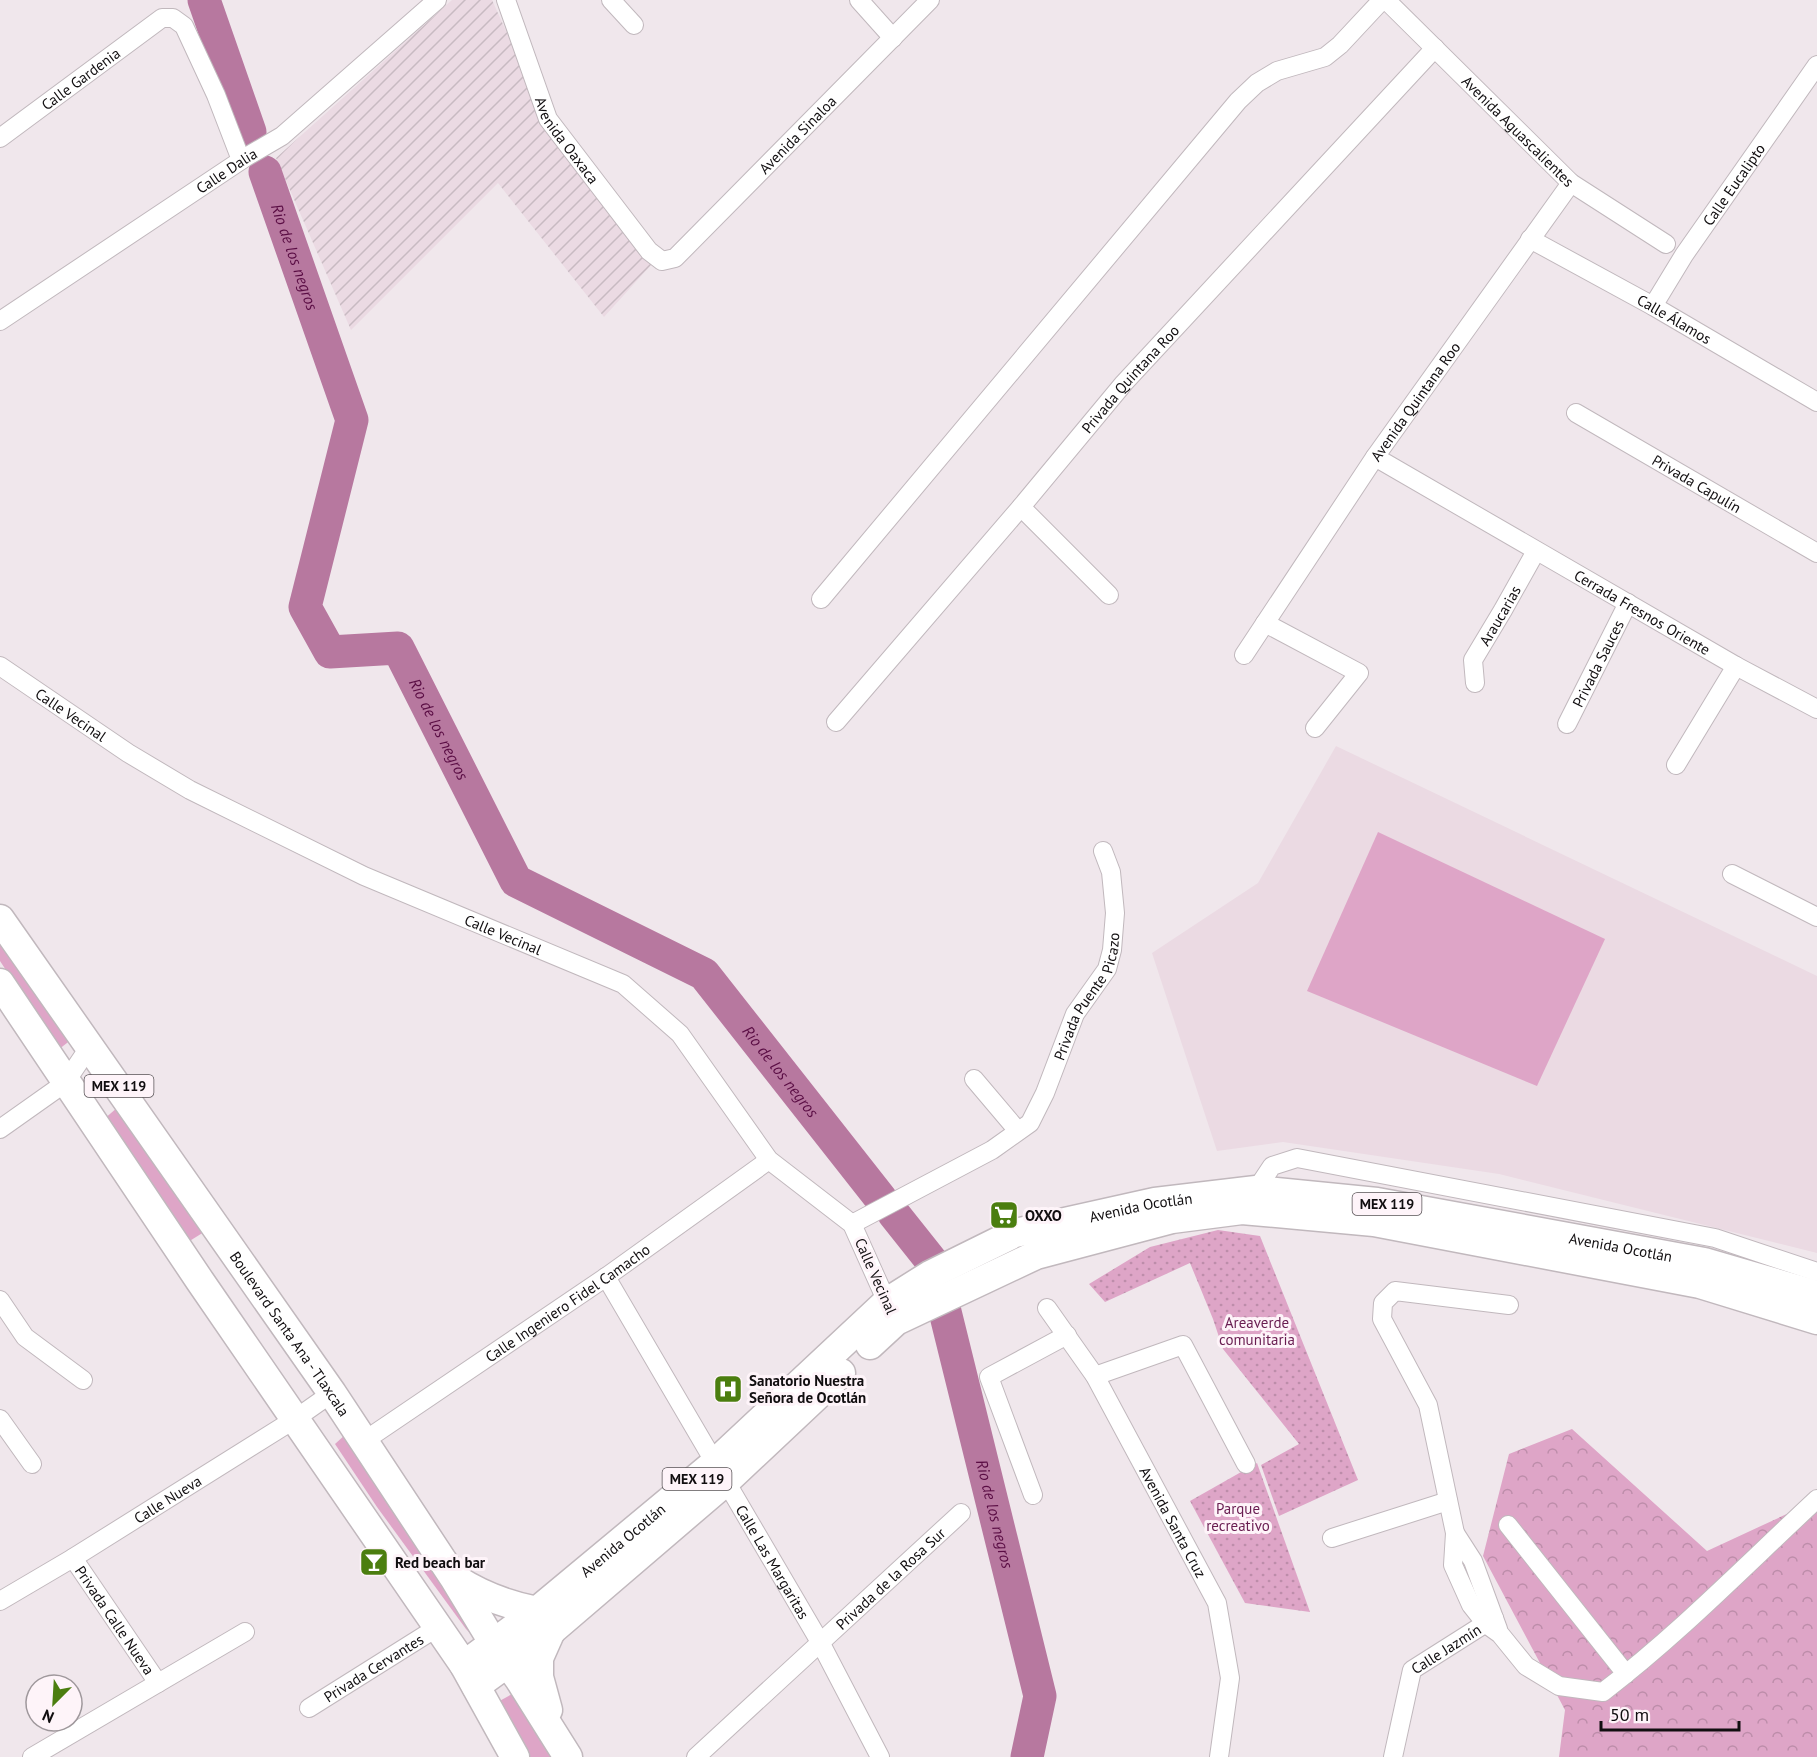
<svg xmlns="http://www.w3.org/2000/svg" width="1817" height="1757" font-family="'PT Sans',sans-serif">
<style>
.built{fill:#ebdae3}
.industrial{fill:url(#industrial-furrows)}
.grass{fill:url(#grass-dots)}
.forest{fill:url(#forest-crowns)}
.garden{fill:#dea5c7}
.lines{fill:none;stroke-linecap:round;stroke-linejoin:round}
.river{stroke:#b7789f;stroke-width:33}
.minor-casing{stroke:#c1b8bd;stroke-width:20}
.primary-casing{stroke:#c1b8bd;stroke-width:31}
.minor{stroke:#fff;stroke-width:18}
.primary{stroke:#fff;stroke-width:28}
.labels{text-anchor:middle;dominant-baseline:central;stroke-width:6;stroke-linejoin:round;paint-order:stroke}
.shield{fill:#fef4f9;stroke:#585356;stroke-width:1.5}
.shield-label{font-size:14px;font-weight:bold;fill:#110e10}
.street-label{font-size:15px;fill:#110e10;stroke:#fef4f9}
.poi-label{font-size:15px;font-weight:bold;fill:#110e10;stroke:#fef4f9;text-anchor:start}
.park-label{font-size:15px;fill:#691d51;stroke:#fef4f9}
.water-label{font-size:16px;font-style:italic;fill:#5a0d44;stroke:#fef4f9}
</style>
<defs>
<pattern id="industrial-furrows" width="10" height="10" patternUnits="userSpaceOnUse" patternTransform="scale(1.5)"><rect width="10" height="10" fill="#ebdae3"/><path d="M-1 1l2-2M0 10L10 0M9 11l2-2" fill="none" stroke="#c8bac2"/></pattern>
<pattern id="grass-dots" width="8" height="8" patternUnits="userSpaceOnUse" patternTransform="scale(1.5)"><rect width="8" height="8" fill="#dea5c7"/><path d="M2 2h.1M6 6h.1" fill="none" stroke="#bd8daa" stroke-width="1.8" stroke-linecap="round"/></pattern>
<pattern id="forest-crowns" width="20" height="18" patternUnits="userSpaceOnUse" patternTransform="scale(1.5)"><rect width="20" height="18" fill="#dea5c7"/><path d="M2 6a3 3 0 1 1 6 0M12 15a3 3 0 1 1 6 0" fill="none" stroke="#bd8daa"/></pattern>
</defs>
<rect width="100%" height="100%" fill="#f0e7ec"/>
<path class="built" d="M1336,746L1817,976V1253L1499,1174L1283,1142L1217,1151L1152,953L1258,883Z"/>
<path class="industrial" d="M452,0H492L551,130L652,264L604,317L498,183L351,330L276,158Z"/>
<g class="grass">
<path d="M1218,1230L1260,1236L1358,1480L1279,1516L1261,1465L1299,1444L1223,1349L1213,1319L1190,1263L1105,1302L1089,1284L1150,1247Z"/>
<path d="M1257,1463L1310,1612L1245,1603L1190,1501Z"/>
</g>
<path class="forest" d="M1572,1429L1707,1551L1817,1500V1757H1559L1565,1710L1483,1556L1509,1454Z"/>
<g class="garden">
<path d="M1378,832L1605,939L1537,1086L1307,991Z"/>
<path d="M0,937L72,1039L58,1050L0,961Z"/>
<path d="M118,1107L204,1232L188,1242L103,1120Z"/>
<path d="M346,1434L477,1634L472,1635L466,1629L377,1507L335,1444Z"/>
<path d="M514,1693L552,1757H526L494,1704Z"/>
</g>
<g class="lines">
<g class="river">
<path d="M204,0L250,132"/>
<path id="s1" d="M265,172L352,420L305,607L330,652L398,648L516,881L704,974L881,1199"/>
<path id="s2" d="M894,1214L933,1263L1040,1696L1027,1757"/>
</g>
<g class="minor-casing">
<g id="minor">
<path id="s3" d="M506,0L548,119L649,251L662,261L675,258L930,0"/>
<path d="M611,0L634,25"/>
<path d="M859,0L893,38"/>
<path id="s4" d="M1386,0L1571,183L1666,244"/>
<path id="s5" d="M0,138L162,18H173L184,26L216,95L241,160"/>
<path id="s6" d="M1530,239L1653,306L1817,402"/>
<path id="s7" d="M1653,306L1684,255L1817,65"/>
<path id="s8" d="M0,321L246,157L282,136L437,0"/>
<path id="s9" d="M1576,413L1817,553"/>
<path id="s10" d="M1375,457L1736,666L1817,709"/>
<path d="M1021,507L1109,595"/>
<path d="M821,599L1238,101L1257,83L1277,71L1325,57L1340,45L1382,0"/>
<path d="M1265,623L1359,673L1315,728"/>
<path id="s11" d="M1244,655L1375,457L1571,183"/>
<path id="s12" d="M0,666L128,753L190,790L364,876L623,984L680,1034L769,1160L852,1224L891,1311"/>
<path id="s13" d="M1475,683L1473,660L1503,610L1536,551"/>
<path id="s14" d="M836,722L1021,507L1124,383L1435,48"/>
<path id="s15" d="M1567,724L1628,603"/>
<path d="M1676,765L1736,666"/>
<path d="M1732,874L1817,917"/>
<path d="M974,1079L1018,1131"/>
<path d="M0,1129L65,1083L90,1046"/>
<path d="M1256,1190L1272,1166L1297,1158L1715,1238L1817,1272"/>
<path id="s16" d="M852,1224L992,1150L1030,1123L1045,1093L1075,1014L1107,969L1112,950L1115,913L1111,872L1103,851"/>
<path id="s17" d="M606,1277L820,1642L880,1757"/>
<path d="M0,1300L25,1337L83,1380"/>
<path d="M1509,1305L1395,1291L1383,1303L1382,1319L1428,1405L1455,1533L1453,1565L1471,1605L1486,1624L1500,1634L1526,1666L1559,1686L1603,1692C1679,1634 1747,1564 1817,1499"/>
<path id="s18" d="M1047,1308L1095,1376L1217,1603L1230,1678L1219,1757"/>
<path d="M1095,1376L1183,1345L1246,1464"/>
<path d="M0,1419L32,1464"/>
<path id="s19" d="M364,1441L606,1277L769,1160"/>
<path d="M1033,1495L989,1377L1067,1335"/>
<path d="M1508,1525L1626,1674"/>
<path d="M1455,1533L1473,1561L1498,1629"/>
<path d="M1332,1538L1448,1501"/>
<path id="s20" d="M73,1558L158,1683"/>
<path id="s21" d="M0,1601L73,1558L295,1419L332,1393"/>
<path id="s22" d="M309,1708L438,1627"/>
<path d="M32,1757L245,1632"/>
<path id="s23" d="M696,1757L961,1513"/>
<path id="s24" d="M1393,1757L1412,1670L1494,1618"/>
</g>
</g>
<g class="primary-casing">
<g id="primary">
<path id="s25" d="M0,919L332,1393L454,1578L494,1644L519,1679L568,1757"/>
<path d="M0,983L200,1281L464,1665L515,1757"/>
<path d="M870,1345L896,1321L1036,1255L1172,1219L1242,1210L1374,1222L1700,1284L1817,1320"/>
<path d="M456,1579C482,1596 507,1605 537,1611"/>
<path id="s26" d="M464,1665L537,1611L715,1463L887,1302L930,1275L1015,1233L1155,1202L1256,1190L1377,1202L1704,1262L1817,1295"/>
<path d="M476,1686L551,1631L725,1482L841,1373"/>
<path d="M548,1710L539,1677V1658L551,1631"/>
</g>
</g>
<use href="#minor" class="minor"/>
<use href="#primary" class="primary"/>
</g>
<defs>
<g id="supermarket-square" transform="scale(1.5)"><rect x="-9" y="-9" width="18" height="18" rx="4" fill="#4b7e0f" stroke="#fef4f9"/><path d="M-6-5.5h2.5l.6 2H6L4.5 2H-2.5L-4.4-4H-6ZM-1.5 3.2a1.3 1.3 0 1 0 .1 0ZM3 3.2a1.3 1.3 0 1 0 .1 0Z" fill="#fff"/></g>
<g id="hospital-square" transform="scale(1.5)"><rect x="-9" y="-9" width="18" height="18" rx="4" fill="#4b7e0f" stroke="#fef4f9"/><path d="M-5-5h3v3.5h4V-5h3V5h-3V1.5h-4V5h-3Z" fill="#fff"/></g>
<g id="bar-square" transform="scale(1.5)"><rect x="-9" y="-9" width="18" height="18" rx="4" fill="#4b7e0f" stroke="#fef4f9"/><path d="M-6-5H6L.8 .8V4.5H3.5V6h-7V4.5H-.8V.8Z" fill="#fff"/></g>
</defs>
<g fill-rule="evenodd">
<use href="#supermarket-square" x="1004" y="1215"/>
<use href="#hospital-square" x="728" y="1389"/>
<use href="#bar-square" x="374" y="1562"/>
</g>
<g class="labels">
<g class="shield">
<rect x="84.5" y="1075" width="69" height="22" rx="4.5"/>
<rect x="1352.5" y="1193" width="69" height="22" rx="4.5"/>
<rect x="662.5" y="1468" width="69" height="22" rx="4.5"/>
</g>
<g class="shield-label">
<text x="119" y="1086">MEX 119</text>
<text x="1387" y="1204">MEX 119</text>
<text x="697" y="1479">MEX 119</text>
</g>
<g class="street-label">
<text stroke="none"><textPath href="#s5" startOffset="100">Calle Gardenia</textPath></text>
<text stroke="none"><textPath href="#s4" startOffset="186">Avenida Aguascalientes</textPath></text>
<text stroke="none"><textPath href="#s3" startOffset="496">Avenida Sinaloa</textPath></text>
<text stroke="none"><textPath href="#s3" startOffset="154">Avenida Oaxaca</textPath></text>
<text stroke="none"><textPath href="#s8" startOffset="272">Calle Dalia</textPath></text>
<text stroke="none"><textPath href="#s7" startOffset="146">Calle Eucalipto</textPath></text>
<text stroke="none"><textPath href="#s6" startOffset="165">Calle Álamos</textPath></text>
<text stroke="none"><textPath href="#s14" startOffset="452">Privada Quintana Roo</textPath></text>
<text stroke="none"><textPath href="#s11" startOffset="306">Avenida Quintana Roo</textPath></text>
<text stroke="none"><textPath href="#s9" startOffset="140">Privada Capulín</textPath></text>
<text stroke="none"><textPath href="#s10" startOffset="309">Cerrada Fresnos Oriente</textPath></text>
<text stroke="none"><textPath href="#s13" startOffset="75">Araucarias</textPath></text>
<text stroke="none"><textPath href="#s15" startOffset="68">Privada Sauces</textPath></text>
<text stroke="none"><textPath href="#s12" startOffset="86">Calle Vecinal</textPath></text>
<text stroke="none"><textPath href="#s12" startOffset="572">Calle Vecinal</textPath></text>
<text stroke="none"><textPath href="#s16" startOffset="345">Privada Puente Picazo</textPath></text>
<text stroke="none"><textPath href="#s26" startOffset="832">Avenida Ocotlán</textPath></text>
<text stroke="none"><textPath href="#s26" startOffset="1318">Avenida Ocotlán</textPath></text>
<text transform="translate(876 1276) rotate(66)">Calle Vecinal</text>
<text stroke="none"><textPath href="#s19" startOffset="246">Calle Ingeniero Fidel Camacho</textPath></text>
<text stroke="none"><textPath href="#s25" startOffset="506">Boulevard Santa Ana - Tlaxcala</textPath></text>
<text stroke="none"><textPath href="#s21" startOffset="196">Calle Nueva</textPath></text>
<text stroke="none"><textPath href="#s18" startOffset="249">Avenida Santa Cruz</textPath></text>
<text stroke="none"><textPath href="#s26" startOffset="202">Avenida Ocotlán</textPath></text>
<text stroke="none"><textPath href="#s17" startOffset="330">Calle Las Margaritas</textPath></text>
<text stroke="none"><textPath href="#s23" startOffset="264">Privada de la Rosa Sur</textPath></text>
<text stroke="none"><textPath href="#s20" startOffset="75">Privada Calle Nueva</textPath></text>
<text stroke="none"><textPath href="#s24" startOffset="129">Calle Jazmín</textPath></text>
<text stroke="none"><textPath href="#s22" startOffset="76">Privada Cervantes</textPath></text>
</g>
<g class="poi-label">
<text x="1025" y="1215">OXXO</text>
<text x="749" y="1380">Sanatorio Nuestra<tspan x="749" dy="17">Señora de Ocotlán</tspan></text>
<text x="395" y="1562">Red beach bar</text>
</g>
<g class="park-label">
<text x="1257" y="1322">Areaverde<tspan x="1257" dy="17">comunitaria</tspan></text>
<text x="1238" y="1508">Parque<tspan x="1238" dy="17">recreativo</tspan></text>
</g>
<g class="water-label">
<text stroke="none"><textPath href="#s1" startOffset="90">Rio de los negros</textPath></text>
<text stroke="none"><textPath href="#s1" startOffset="666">Rio de los negros</textPath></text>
<text stroke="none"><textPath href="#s1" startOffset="1170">Rio de los negros</textPath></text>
<text stroke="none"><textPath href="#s2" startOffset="321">Rio de los negros</textPath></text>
</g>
</g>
<g transform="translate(54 1703) rotate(204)"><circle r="28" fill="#fef4f9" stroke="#9f989c" stroke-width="1.5"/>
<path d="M0-4.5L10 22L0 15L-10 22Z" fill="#4b7e0f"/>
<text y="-9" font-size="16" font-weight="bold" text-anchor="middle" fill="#110e10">N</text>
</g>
<path d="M1601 1721v9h138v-9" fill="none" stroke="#110e10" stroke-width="3"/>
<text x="1610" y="1721" font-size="18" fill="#110e10" stroke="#fef4f9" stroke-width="4.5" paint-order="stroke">50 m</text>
</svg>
